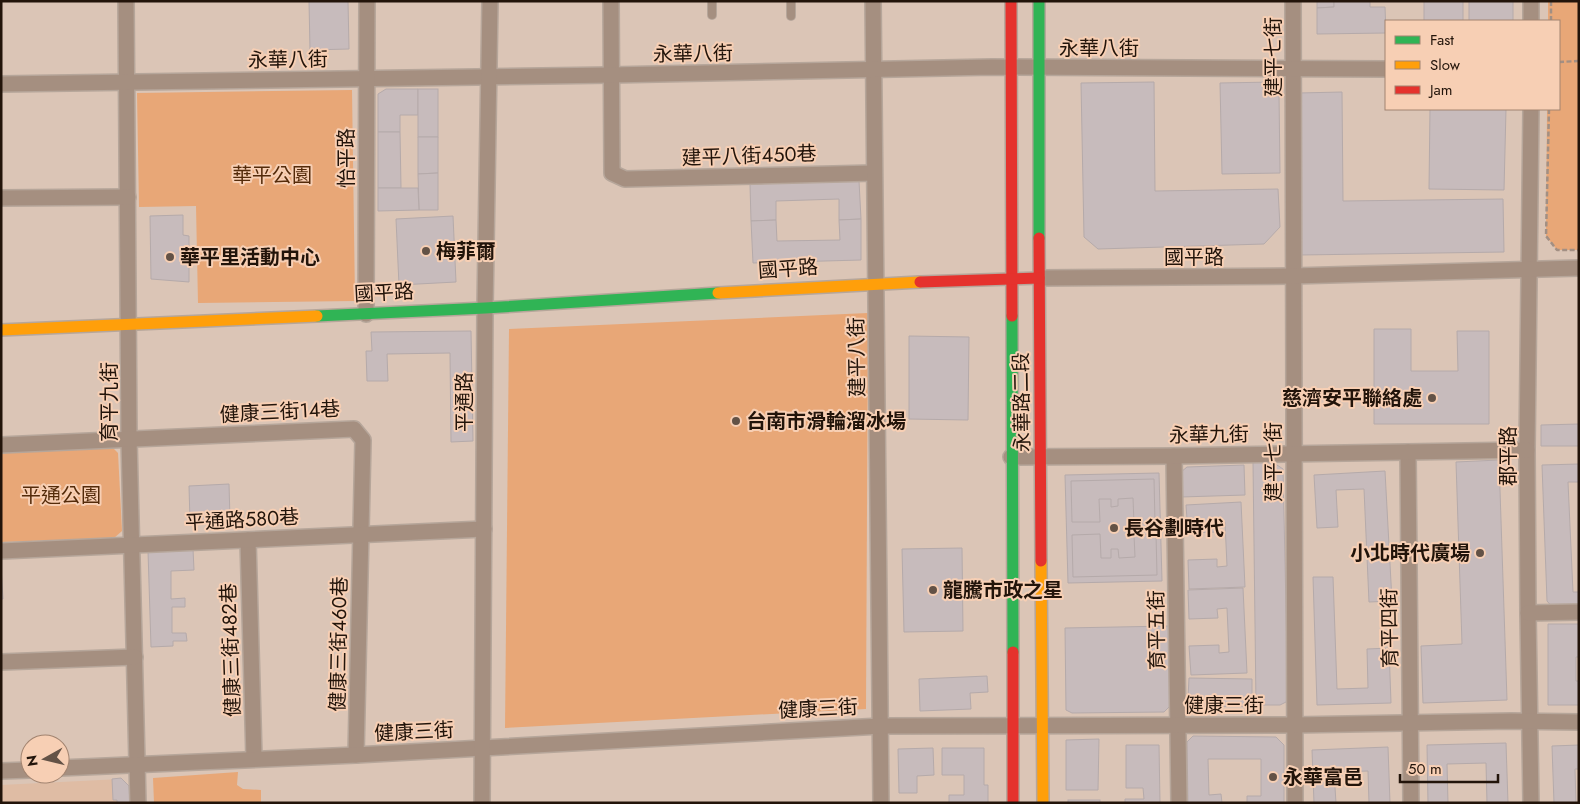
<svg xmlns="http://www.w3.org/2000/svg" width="1580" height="804" font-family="Jost,'Noto Sans TC',sans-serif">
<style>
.built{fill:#dfbca4}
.green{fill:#e8a777}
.building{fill:#c7bbbc;stroke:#b5aaaa}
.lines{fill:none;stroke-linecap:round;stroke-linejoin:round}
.lane-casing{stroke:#b6a69a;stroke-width:10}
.street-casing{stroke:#b6a69a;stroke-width:18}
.fast-casing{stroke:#b6a69a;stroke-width:14}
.slow-casing{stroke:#b6a69a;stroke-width:14}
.jam-casing{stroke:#b6a69a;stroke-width:14}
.path{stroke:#a28f83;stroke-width:2.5;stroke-dasharray:5 2.5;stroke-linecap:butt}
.lane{stroke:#a58f80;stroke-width:8}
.street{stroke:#a58f80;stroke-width:15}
.fast{stroke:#30b455;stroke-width:11}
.slow{stroke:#ff9f0a;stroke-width:11}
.jam{stroke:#e5322d;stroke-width:11}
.poi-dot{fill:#635246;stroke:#f7cfb4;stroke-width:2}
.labels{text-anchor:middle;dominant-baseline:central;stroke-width:4;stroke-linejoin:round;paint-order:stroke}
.street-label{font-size:20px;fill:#22140a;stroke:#f7cfb4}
.park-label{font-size:20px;fill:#542b0a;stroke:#f7cfb4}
.poi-label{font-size:20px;font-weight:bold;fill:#22140a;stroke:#f7cfb4;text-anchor:start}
</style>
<rect width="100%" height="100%" fill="#dbc5b6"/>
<path class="built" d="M121,779L128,803H1V785Z"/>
<g class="green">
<path d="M1548,1H1579V250H1557L1546,236L1547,109H1559V21H1548Z"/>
<path d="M352,90L355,301L198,303L196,206L139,207L137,93Z"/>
<path d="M868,313L866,709L505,728L509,329Z"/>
<path d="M113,448L118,453L122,531L114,538L1,542V453Z"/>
<path d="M238,772L237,785L243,789L261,790V803H154L153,778Z"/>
</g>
<g class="building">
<path d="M309,1H348L349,49L310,50Z"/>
<path d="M1317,1H1334V7L1317,8Z"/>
<path d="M1334,1H1370V7H1385L1386,33L1317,34V8L1334,7Z"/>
<rect x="1424" y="1" width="39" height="20"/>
<rect x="1469" y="1" width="44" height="20"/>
<path d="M1154,82L1155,191L1278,189L1280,227L1264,244L1098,249L1084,237L1081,83Z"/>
<path d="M1273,82L1279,94L1280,173L1222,174L1220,83Z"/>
<path d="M386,89H418V115H400V132H378V94Z"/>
<rect x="418" y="89" width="20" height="48"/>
<path d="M1342,92L1343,201L1503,199L1504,252L1300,255L1299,93Z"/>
<path d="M1430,109H1506L1504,190L1429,189Z"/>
<path d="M378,132H400L401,188H378Z"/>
<path d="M418,137H438V173L418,174Z"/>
<path d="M438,173V210H419L418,174Z"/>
<path d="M859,181L861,219L839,220V199L776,201V220L751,221L750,184Z"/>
<path d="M378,188H418L419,210L378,211Z"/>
<path d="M183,215V235L189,236V282L151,279L150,216Z"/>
<path d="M453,216L456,282L399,285L396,219Z"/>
<path d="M861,219V260L753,263L751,221L776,220L777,241L840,240L839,220Z"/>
<path d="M1374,329H1411V371H1458L1457,331H1489V424H1374Z"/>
<path d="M471,331L473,441L451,442L450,353L387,354L388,381H367L366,351H372L371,332Z"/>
<path d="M909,336L969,337L968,420L909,419Z"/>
<path d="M1579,424V446H1541V425Z"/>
<path d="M1499,460L1507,700L1423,703L1421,646L1462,644L1456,462Z"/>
<path d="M1271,461L1283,469L1288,701L1280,705H1256L1253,462Z"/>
<path d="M1579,464V482H1568L1573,592H1579V608L1554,609L1547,601L1542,465Z"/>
<path d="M1244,465L1245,495L1181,497V472L1187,467Z"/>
<path d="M1385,471L1392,601L1369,602L1364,489L1336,490L1338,527L1317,528L1314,475Z"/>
<path d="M1159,473L1162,581L1068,583L1065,475Z"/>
<path d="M1154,479L1155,523L1134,524L1133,498L1118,499V506L1111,507V499H1099L1100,522H1072L1071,481Z"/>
<path d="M229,484L230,519L190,521L189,486Z"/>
<path d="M1241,502L1245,587L1189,589L1188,560L1217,559V567L1227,566L1225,522L1216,523V532L1188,533L1186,505Z"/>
<path d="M1100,534L1101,558H1111V549H1118L1119,558L1135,557L1134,535L1156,534L1157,575L1073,577L1072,535Z"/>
<path d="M962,548L963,631L904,632L902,549Z"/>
<path d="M193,549L194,570L171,571V599L185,598V607H172V633H186L187,641H173V646L151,647L148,551Z"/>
<path d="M1,567L3,599H1Z"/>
<path d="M1313,577H1333L1337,689L1368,688L1367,649L1389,648L1391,703L1317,705Z"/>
<path d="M1243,588L1247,673L1191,675L1189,646L1219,645V653L1229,652L1227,608L1217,609L1218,618L1189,619L1188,590Z"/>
<path d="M1548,624H1579V657H1576V681H1579V705H1548Z"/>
<path d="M1170,626L1172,704L1164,712L1072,713L1066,710L1065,628Z"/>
<path d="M987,676L988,692L970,693L971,709L920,711L919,679Z"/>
<path d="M1189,678L1252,679V706L1195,707L1188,698Z"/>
<path d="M1193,736L1276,737L1284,745V803H1247V796H1261V759H1208L1209,795L1221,794L1222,803H1188L1187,742Z"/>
<path d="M1099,739L1098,790H1066V740Z"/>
<path d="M1506,743L1508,803H1487L1486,763L1447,764L1448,803H1428L1427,745Z"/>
<path d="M1126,745H1159L1160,803H1125V799H1144L1143,788H1126Z"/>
<path d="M1579,745V769H1575L1576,803H1554L1552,746Z"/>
<path d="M1388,747L1390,803H1369L1368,771L1334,772L1336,803H1314L1312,750Z"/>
<path d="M933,748L934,775L917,776V793H899L898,749Z"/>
<path d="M942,748H984V785H988V803H949V795H964V775H942Z"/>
<path d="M121,778L129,786L130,803H117V800H113L112,779Z"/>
<rect x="1068" y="800" width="32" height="3"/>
</g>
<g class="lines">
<g class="lane-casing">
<g id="lane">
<path d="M712,1V15"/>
<path d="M791,1V16"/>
</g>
</g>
<g class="street-casing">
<g id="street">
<path d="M126,1L129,439L138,803"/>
<path d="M611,1L612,173L625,179L874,173"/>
<path d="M873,1L881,803"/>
<path d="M1293,1L1295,803"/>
<path d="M1531,21V1"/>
<path d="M1,84L611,75L992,67L1386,69"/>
<path d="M1531,109L1527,450L1528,613L1531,803"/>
<path d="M1,198L128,197"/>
<path d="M1039,278L1293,276L1579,268"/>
<path d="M366,314L367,1"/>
<path d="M1,445L354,429L363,440L356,755"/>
<path d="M1408,452L1411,803"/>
<path d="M1174,456L1179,803"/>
<path d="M1011,457L1174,456L1527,450"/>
<path d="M248,540L254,758"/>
<path d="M1,551L484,529"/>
<path d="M1528,613L1579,612"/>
<path d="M1,662L135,657"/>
<path d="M60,768L356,755L881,726L1294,725L1511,721L1579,722"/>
<path d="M1,771L30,770"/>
<path d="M482,803L485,308L490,1"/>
</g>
</g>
<g class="fast-casing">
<g id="fast">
<path d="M1039,1V238"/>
<path d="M317,316L485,308L718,293"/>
<path d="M1012,316L1013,652"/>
</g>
</g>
<g class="slow-casing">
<g id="slow">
<path d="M718,293L920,282"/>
<path d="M1,330L317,316"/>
<path d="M1041,561L1043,803"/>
</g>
</g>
<g class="jam-casing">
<g id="jam">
<path d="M1011,1L1012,316"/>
<path d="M1039,238L1041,561"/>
<path d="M920,282L1039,278"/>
<path d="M1013,652V803"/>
</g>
</g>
<g class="path">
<path d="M1551,1V21"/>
<path d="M1559,62L1579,61"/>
<path d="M1549,109L1546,236L1557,250H1579"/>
</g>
<use href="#lane" class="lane"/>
<use href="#street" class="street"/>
<use href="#fast" class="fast"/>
<use href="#slow" class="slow"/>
<use href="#jam" class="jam"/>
</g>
<g class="poi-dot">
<circle cx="426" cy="251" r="5"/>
<circle cx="170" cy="257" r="5"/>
<circle cx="1432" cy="398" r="5"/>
<circle cx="736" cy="421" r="5"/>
<circle cx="1114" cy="528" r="5"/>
<circle cx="1480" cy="553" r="5"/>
<circle cx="933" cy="590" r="5"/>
<circle cx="1273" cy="777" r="5"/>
</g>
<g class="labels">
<g class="street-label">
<text x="1099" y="48">永華八街</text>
<text transform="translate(693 54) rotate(-1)">永華八街</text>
<text transform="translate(1273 57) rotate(-90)">建平七街</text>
<text transform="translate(288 60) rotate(-1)">永華八街</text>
<text transform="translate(749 156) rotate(-2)">建平八街450巷</text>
<text transform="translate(346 158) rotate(-90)">怡平路</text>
<text x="1194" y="257">國平路</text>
<text transform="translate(788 269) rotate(-4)">國平路</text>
<text transform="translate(384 293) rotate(-3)">國平路</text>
<text transform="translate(857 357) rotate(-91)">建平八街</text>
<text transform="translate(109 402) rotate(-90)">育平九街</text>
<text transform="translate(464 402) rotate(-90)">平通路</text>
<text transform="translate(1022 402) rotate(-91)">永華路二段</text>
<text transform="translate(280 412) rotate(-3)">健康三街14巷</text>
<text transform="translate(1209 435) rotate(-1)">永華九街</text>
<text transform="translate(1508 456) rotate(-90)">郡平路</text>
<text transform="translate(1273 462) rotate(-90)">建平七街</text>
<text transform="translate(242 520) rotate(-3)">平通路580巷</text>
<text transform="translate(1390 628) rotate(-91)">育平四街</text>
<text transform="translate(1157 630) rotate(-91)">育平五街</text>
<text transform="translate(339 644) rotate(-89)">健康三街460巷</text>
<text transform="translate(231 650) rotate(-92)">健康三街482巷</text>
<text x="1224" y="705">健康三街</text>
<text transform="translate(818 709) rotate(-3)">健康三街</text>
<text transform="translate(414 732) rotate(-3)">健康三街</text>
</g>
<g class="park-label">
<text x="272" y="175">華平公園</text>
<text x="61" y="495">平通公園</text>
</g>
<g class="poi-label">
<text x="436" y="251">梅菲爾</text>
<text x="180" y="257">華平里活動中心</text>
<text x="1422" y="398" text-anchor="end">慈濟安平聯絡處</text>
<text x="746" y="421">台南市滑輪溜冰場</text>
<text x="1124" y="528">長谷劃時代</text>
<text x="1470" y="553" text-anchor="end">小北時代廣場</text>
<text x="943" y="590">龍騰市政之星</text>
<text x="1283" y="777">永華富邑</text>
</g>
</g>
<rect width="1580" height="804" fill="none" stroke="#22140a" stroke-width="5"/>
<rect x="1385" y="20" width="175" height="90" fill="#f7cfb4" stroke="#a28470"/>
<rect x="1395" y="36" width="25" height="8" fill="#30b455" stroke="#a28470"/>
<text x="1430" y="45" font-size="15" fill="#22140a">Fast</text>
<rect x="1395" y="61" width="25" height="8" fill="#ff9f0a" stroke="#a28470"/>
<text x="1430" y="70" font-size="15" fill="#22140a">Slow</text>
<rect x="1395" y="86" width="25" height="8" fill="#e5322d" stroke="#a28470"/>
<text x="1430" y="95" font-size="15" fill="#22140a">Jam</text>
<g transform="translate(45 759) rotate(262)"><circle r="24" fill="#f7cfb4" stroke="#a28470"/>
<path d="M0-4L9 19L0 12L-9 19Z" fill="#635246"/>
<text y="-8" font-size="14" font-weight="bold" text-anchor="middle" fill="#22140a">N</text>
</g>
<path d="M1400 774v8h98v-8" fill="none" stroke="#22140a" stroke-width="2.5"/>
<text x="1408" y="774" font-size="15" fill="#22140a" stroke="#f7cfb4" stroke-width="4" paint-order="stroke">50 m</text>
</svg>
